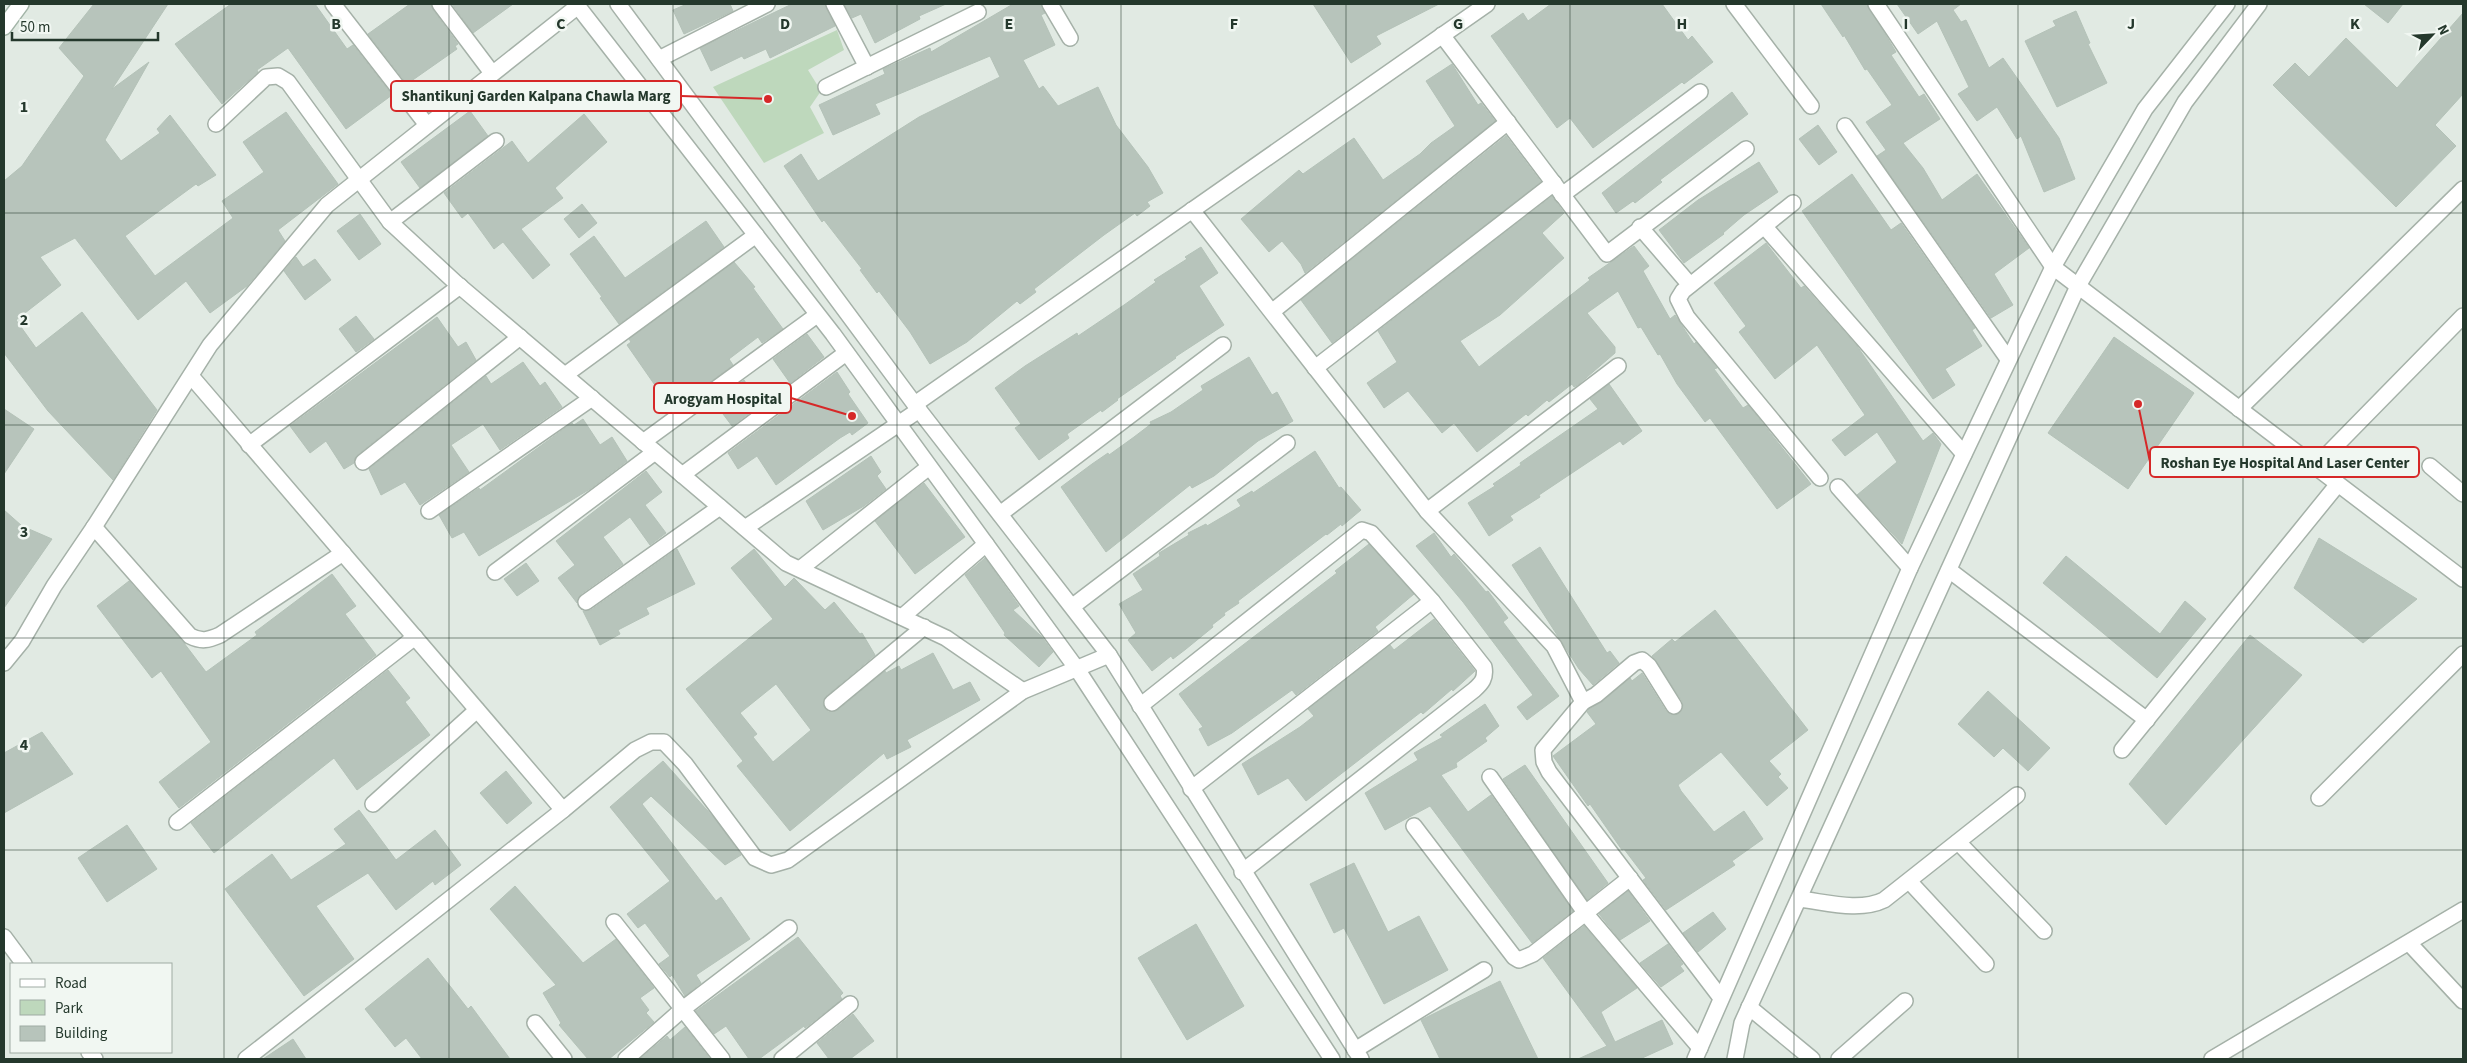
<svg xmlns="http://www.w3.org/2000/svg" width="2467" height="1063" font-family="'Source Sans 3',sans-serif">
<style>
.green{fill:#bed8bc}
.building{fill:#b7c4bb;stroke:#b4c2b8;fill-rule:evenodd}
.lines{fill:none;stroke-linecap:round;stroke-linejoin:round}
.minor-casing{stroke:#a5b1a8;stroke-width:18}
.tertiary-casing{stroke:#a5b1a8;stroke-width:18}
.secondary-casing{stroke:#a2b4a7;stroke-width:18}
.minor{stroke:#fff;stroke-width:15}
.tertiary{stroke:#fff;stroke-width:15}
.secondary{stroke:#fff;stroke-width:15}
.grid{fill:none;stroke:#24382c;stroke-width:1;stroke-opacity:0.55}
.grid-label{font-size:16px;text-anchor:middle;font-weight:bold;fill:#24382c;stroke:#f1f7f2;stroke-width:5;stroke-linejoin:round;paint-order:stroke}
.leader{fill:none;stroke:#d62828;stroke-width:2}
.callout-dot{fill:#d62828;stroke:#f1f7f2;stroke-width:2}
.callout{fill:#f1f7f2;stroke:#d62828;stroke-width:2}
.callout-label{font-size:15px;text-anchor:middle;font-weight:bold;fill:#24382c}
</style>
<rect width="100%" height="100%" fill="#e1eae3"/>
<path class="green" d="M837,30L844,50L808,70L821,91L810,107L824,133L764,163L713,87Z"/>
<g class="building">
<path d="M94,4H168L112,89L149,62L105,140L121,161L160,133L157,129L170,115L216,175L198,186L196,184L125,236L155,276L233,218L222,201L264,172L243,142L286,112L338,184L278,230L285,241L247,286L210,313L186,281L138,320L75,238L40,257L61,285L16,320L36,348L82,312L157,410L113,480L48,411L4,353V181L22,166L84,76L59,48Z"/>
<path d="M231,4H315L347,49L353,45L392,95L346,129L288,48L257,70L258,72L222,104L175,44Z"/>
<path d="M410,4H431L433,10L458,44L455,46L457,49L407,84L368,34Z"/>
<path d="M452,4H513L473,33Z"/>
<path d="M687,4H730L733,11L684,34L673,10Z"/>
<path d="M792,4H825L835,26L770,58L766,49L744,59L742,56L711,71L700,48Z"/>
<path d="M844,4H946L919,16L920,19L875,43L861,14L852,18Z"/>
<path d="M1013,4H1041L1045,13L1041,15L1055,45L1023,60L1039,89L1043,86L1058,106L1098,87L1116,125L1148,167L1163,193L1147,202L1150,206L1137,216L1135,213L1104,235L1034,289L1036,292L1020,304L1017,301L967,342L930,364L910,332L879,291L877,293L860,270L862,269L824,220L822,222L784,166L801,154L818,181L919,117L1000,77L990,56L875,104L880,114L833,135L819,105L885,74L883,69L901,61L930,48L931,52Z"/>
<path d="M1313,4H1439L1376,36L1381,44L1351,63Z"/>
<path d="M1551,4H1662L1688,40L1692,36L1713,62L1684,84L1682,82L1593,148L1570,118L1557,128L1491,36L1523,13L1528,21Z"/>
<path d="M1821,4H1867L1896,52L1891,55L1919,97L1924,94L1940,119L1903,143L1923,168L1942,200L1977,174L2029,248L1994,274L2013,305L1991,318L1877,156L1886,150L1866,122L1892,105L1867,69L1865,70L1844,35L1843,37Z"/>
<path d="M1897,4H1961L1953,10L1961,22L1966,20L1989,68L2003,58L2059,138L2075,179L2044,192L2021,136L2017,139L1997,107L1977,121L1958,94L1969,87L1937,21L1918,34Z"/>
<path d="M2364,4H2403L2388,23Z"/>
<path d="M2076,11L2090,43L2088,44L2107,83L2057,107L2025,41L2056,26L2053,21Z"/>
<path d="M2463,13V94L2435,125L2456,146L2396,207L2273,85L2295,63L2309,77L2346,38L2397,88Z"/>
<path d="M1452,64L1478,105L1481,103L1495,121L1305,273L1301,264L1282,241L1269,252L1241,219L1299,170L1303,174L1354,138L1383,180L1420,154L1431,143L1455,126L1426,81Z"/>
<path d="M1732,92L1748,114L1660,180L1662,182L1635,203L1633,201L1616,213L1602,193Z"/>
<path d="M470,111L488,136L420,188L401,162Z"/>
<path d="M584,114L607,142L555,188L563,198L521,229L550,265L533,279L503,242L494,249L468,213L462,218L444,193L512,141L528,163Z"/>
<path d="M1818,125L1837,152L1819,165L1799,139Z"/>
<path d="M1506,136L1541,182L1332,343L1301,300Z"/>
<path d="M1759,162L1778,192L1744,215L1723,233L1724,234L1684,263L1659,230L1698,200Z"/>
<path d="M1852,174L1891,230L1901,223L1975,328L1972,330L1982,346L1945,369L1955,385L1933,399L1802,211Z"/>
<path d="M1552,196L1564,213L1542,233L1564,258L1500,315L1460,341L1479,367L1590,280L1588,278L1634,246L1649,266L1643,271L1670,319L1675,315L1694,344L1696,342L1717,368L1714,369L1743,408L1748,405L1811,484L1777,509L1710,418L1705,422L1677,384L1660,354L1658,355L1641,327L1638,328L1618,291L1587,313L1615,347V353L1579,384L1574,387L1572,384L1549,402L1547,400L1528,416L1526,414L1477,452L1454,423L1442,433L1408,391L1384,408L1367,383L1397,362L1378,331Z"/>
<path d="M582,204L597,223L579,238L564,219Z"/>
<path d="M360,214L381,244L359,260L337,231Z"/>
<path d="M706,221L724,247L619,324L600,298L602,297L570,254L594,236L625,278Z"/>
<path d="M1766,243L1801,288L1804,286L1857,346L1923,441L1933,433L1941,444L1902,544L1857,495L1897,462L1877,432L1845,456L1832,440L1865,415L1817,345L1775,379L1739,332L1746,326L1714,283Z"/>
<path d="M1201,247L1218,273L1199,286L1224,325L1175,357L1176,358L1117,399L1118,400L1102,412L1101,410L1067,434L1069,438L1039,460L1015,428L1021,424L995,388L1025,366L1077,333L1078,336L1124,305L1156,282L1154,280L1187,259L1185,257Z"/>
<path d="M296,257L303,267L315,259L331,280L305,300L284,271Z"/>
<path d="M734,262L755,287L753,288L783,329L762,343L758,337L729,359L733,365L703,387L699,381L668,404L627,345L631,342L629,339Z"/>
<path d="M356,316L374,339L356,352L339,329Z"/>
<path d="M437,317L458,347L466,342L476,360L357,455L354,463L344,469L326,441L310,453L290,426Z"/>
<path d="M807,334L824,357L790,383L773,359Z"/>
<path d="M2114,337L2194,393L2128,489L2048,433Z"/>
<path d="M1249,357L1272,395L1277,392L1293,421L1258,441L1214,476L1192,488L1190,485L1106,552L1061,487L1092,464L1108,453L1109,455L1134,437L1151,424L1150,422L1171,412L1203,390L1201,386Z"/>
<path d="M523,362L540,386L545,382L562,407L500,450L483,424L451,445L469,472L420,505L405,482L381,495L369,469L486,376L491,384Z"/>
<path d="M837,372L850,392L848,394L868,423L852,435L850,432L840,438L776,485L757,456L738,469L728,453Z"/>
<path d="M744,380L760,405L732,426L714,402Z"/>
<path d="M1609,384L1642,431L1623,445L1620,441L1539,495L1540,497L1510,516L1513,520L1489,536L1468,503L1495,486L1493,484L1521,465L1520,463L1598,409L1590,399Z"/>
<path d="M4,409L34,429L4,474Z"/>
<path d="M583,419L600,445L612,437L627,461L590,489L479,556L464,532L452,538L439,515L479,488L480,490L572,423L574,425Z"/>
<path d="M1315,451L1339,488L1341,487L1361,510L1342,526L1341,524L1327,535L1326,534L1238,601L1239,603L1224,613L1225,615L1212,625L1213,627L1186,649L1173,659L1171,656L1152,671L1128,640L1136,633L1119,604L1143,590L1133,574L1160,556L1159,553L1189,535L1188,533L1206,524L1207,526L1241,506L1237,500L1252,491L1253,493Z"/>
<path d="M871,456L881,472L877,476L886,489L864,506L823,530L806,501Z"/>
<path d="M646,471L662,492L645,505L666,533L650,545L630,517L603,537L623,564L581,594L577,603L558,578L575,565L556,541Z"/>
<path d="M924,483L965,537L915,574L875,521Z"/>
<path d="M4,510L22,526L52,539L4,608Z"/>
<path d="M1434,533L1451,557L1454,554L1486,592L1488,591L1508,618L1503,622L1559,696L1527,720L1517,707L1533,695L1463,602L1416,546Z"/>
<path d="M2319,538L2417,599L2363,643L2294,588Z"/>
<path d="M1369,544L1414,594L1375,627L1378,631L1296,695L1292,690L1232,733L1208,746L1199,729L1203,727L1179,694L1337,573L1335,571Z"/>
<path d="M1540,547L1607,653L1610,651L1619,663L1593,685L1579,669L1512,565Z"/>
<path d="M677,549L695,584L646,608L649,614L618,630L620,634L600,645L583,611L591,610Z"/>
<path d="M754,549L785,587L794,578L825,610L834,602L860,634L862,633L875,655L826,696L823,704L828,712L838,710L885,671L886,673L899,666L901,670L933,653L953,690L970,682L980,700L907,740L911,747L887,759L884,753L790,831L737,766L743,761L686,689L773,619L731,568ZM776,684L811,730L773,762L753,737L757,734L740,713Z"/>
<path d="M2066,556L2160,634L2185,601L2206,619L2157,678L2043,583Z"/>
<path d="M985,558L1019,606L1013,610L1041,636L1053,652L1039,667L1004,635L1005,633L965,575Z"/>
<path d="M526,563L539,581L517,596L504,579Z"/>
<path d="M332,574L356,606L345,614L376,655L179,808L159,782L211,742L161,671L152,678L97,606L129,581L184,643L206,672L257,635L255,632Z"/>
<path d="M1715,610L1808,730L1769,761L1781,774L1778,777L1788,788L1767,806L1721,752L1678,785L1681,791L1714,832L1744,811L1763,839L1732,861L1735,865L1666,910L1643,880L1646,878L1624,849L1622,850L1590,804L1588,806L1553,756L1596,724L1587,712L1589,709L1602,702L1630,678L1632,681L1642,673L1666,711L1674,715L1679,714L1683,706L1682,701L1652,656L1672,639L1675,642Z"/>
<path d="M1434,619L1475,671L1453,691L1452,689L1423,714L1421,712L1306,801L1288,778L1258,795L1242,764L1300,727L1314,716L1308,709L1390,645L1394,650Z"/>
<path d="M2250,635L2302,675L2166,825L2129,784Z"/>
<path d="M388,670L410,698L405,702L430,735L357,790L334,758L214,853L191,823Z"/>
<path d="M1988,691L2050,748L2028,771L2003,748L1994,757L1958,724Z"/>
<path d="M1485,704L1499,726L1485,738L1487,741L1456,763L1457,767L1441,775L1468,812L1491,795L1573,911L1532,943L1430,806L1385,830L1365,793L1418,760L1414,753L1443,737L1440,735Z"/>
<path d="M42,732L73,774L4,813V753Z"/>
<path d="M663,761L715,819L741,855L725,865L651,796L642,804L716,901L721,897L750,939L696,975L701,983L685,996L672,975L670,977L659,964L670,956L645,923L638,928L627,914L670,881L610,807Z"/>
<path d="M1525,765L1608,883L1587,900L1503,779Z"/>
<path d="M506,771L532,803L507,824L480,793Z"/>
<path d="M359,810L396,860L435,830L461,865L435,885L433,881L396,910L368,873L316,906L354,959L304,996L225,889L272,854L291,880L346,844L334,829Z"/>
<path d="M127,825L157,869L107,902L78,858Z"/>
<path d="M1354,863L1388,932L1419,916L1448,970L1384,1004L1344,928L1334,933L1310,884Z"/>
<path d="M515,886L583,963L616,939L654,988L640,998L649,1010L646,1013L654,1022L609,1059H588L559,1025L561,1023L543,993L556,985L490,909Z"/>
<path d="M1628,891L1650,921L1620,940L1599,914Z"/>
<path d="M1713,912L1726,929L1698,952L1683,933Z"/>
<path d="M1196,924L1244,1006L1187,1040L1138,958Z"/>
<path d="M1584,926L1637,988L1601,1012L1615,1042L1662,1020L1673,1044L1640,1059H1578L1607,1046L1543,958Z"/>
<path d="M798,937L843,993L840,996L842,999L805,1028L804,1026L759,1059H749L726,1026L714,1034L696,1011Z"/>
<path d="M1668,944L1683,964L1680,966L1684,971L1661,987L1640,963Z"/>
<path d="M428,958L468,1009L471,1006L510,1059H422L406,1038L395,1047L365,1009Z"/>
<path d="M1500,981L1538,1059H1440L1421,1020Z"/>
<path d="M853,1014L874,1041L850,1059H829L817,1043Z"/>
<path d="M685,1027L710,1059L641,1058L667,1036L670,1040Z"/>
<path d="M293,1039L306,1059H263Z"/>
</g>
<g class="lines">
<g class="minor-casing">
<g id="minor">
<path d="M333,4L427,125"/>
<path d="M440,4L492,73"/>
<path d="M834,4L867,67"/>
<path d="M1050,4L1070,38"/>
<path d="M1734,4L1811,106"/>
<path d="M1876,4L2053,267L2463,579"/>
<path d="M1442,35L1607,254L1746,149"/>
<path d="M659,59L767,4"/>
<path d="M826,87L978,12"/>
<path d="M216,124L266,77L278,76L288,82L390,222L456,283L786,563L946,638L1023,691"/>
<path d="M1845,126L2008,359"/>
<path d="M1562,195L1700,92"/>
<path d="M1793,203L1683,291L1678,299L1687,317L1820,478"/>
<path d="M1192,210L1427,511L1554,646L1583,702L1543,750L1544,762L1549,772L1721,998"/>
<path d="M390,222L496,141"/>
<path d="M1764,226L1964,454"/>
<path d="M1640,227L1690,285"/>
<path d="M1273,311L1508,122"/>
<path d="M1315,368L1554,183"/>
<path d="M565,375L756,235"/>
<path d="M191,376L563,810"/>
<path d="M915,404L1487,4"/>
<path d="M2239,409L2463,189"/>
<path d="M643,442L817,315"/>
<path d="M249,445L460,286"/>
<path d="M363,462L520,337"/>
<path d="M2430,466L2463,494"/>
<path d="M2315,467L2463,316"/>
<path d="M682,475L846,353"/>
<path d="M1838,487L1910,568"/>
<path d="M429,511L592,398"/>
<path d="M1427,511L1618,366"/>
<path d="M1000,514L1223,345"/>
<path d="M94,527L190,636C202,642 208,640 220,635L343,553"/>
<path d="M745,528L919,410"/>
<path d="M800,569L929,467"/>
<path d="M1949,570L2147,720"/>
<path d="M495,572L655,452"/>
<path d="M586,602L720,507"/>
<path d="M1073,606L1287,443"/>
<path d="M902,617L986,544"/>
<path d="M4,663L22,641L54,586L94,527L210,345L327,205L578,6"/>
<path d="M1583,702L1596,695L1634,663L1642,660L1649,666L1674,706"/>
<path d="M832,703L924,627"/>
<path d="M1140,706L1362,530L1371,533L1432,601L1484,667C1486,678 1482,683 1474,690L1242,872"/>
<path d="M2122,750L2338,484"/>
<path d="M1490,777L1586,914L1700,1048"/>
<path d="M1191,789L1432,601"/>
<path d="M2319,798L2463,654"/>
<path d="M373,804L477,710"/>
<path d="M177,822L415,637"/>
<path d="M1414,826L1514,957L1519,960L1533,954L1630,878"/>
<path d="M1958,842L2044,931"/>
<path d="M1909,881L1986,964"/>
<path d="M1799,899C1826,902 1859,912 1884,900L2017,795"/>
<path d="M614,922L722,1059"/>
<path d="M4,937L24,964"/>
<path d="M2409,943L2463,1001"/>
<path d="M1749,1007L1812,1059"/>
<path d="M535,1023L564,1059"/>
<path d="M1355,1050L1484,970"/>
<path d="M89,1052L95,1059"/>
<path d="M246,1059L563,810L635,750L651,742H664L685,764L755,858L771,865L788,860L1023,691L1109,655"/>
<path d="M626,1059L684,1008L789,928"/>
<path d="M782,1059L850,1004"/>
<path d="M1839,1059L1905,1001"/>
<path d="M2212,1059L2463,910"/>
</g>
</g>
<g class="tertiary-casing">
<g id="tertiary">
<path d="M576,4L833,334L1077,669L1332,1059"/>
<path d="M618,4L919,410L1109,655L1361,1059"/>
<path d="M1695,1059L1910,568L2053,267L2145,109L2227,4"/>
<path d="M1735,1059L1742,1023L2078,286L2185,102L2259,4"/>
</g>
</g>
<g class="secondary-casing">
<path id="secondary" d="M4,27L21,4"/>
</g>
<use href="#minor" class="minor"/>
<use href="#tertiary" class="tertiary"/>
<use href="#secondary" class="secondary"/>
</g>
<path class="grid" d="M224,4V1059M449,4V1059M673,4V1059M897,4V1059M1121,4V1059M1346,4V1059M1570,4V1059M1794,4V1059M2018,4V1059M2243,4V1059M4,213H2463M4,425H2463M4,638H2463M4,850H2463"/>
<g class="grid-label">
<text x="336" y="29">B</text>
<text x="561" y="29">C</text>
<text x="785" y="29">D</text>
<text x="1009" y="29">E</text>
<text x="1234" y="29">F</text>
<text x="1458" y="29">G</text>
<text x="1682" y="29">H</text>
<text x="1906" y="29">I</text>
<text x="2131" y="29">J</text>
<text x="2355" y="29">K</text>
<text x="24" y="112">1</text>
<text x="24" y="325">2</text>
<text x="24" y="537">3</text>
<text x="24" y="750">4</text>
</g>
<path class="leader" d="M768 99L681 96M852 416L791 398M2138 404L2150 462"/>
<g class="callout-dot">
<circle cx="768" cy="99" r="5"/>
<circle cx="852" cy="416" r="5"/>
<circle cx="2138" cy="404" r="5"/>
</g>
<g class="callout">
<rect x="391" y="81" width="290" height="30" rx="5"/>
<rect x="654" y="383" width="137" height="30" rx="5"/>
<rect x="2150" y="447" width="269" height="30" rx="5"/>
</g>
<g class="callout-label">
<text x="536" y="101">Shantikunj Garden Kalpana Chawla Marg</text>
<text x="723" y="404">Arogyam Hospital</text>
<text x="2285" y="468">Roshan Eye Hospital And Laser Center</text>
</g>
<rect width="2467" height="1063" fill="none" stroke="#24382c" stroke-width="10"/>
<rect x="10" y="963" width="162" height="90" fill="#f1f7f2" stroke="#9faba3"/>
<rect x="20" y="979" width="25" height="8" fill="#ffffff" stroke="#9faba3"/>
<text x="55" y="988" font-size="15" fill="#24382c">Road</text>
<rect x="20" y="1000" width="25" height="15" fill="#bed8bc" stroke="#9faba3"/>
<text x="55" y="1013" font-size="15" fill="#24382c">Park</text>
<rect x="20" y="1026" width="25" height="15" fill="#b7c4bb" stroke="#9faba3"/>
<text x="55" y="1038" font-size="15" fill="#24382c">Building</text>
<g transform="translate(2432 35) rotate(65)" stroke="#f1f7f2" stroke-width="4" paint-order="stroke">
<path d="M0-4L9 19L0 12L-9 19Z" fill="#24382c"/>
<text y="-8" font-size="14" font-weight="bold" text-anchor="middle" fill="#24382c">N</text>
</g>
<path d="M12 32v8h146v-8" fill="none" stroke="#24382c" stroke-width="2.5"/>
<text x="20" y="32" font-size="15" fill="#24382c" stroke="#f1f7f2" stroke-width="4" paint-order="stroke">50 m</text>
</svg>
